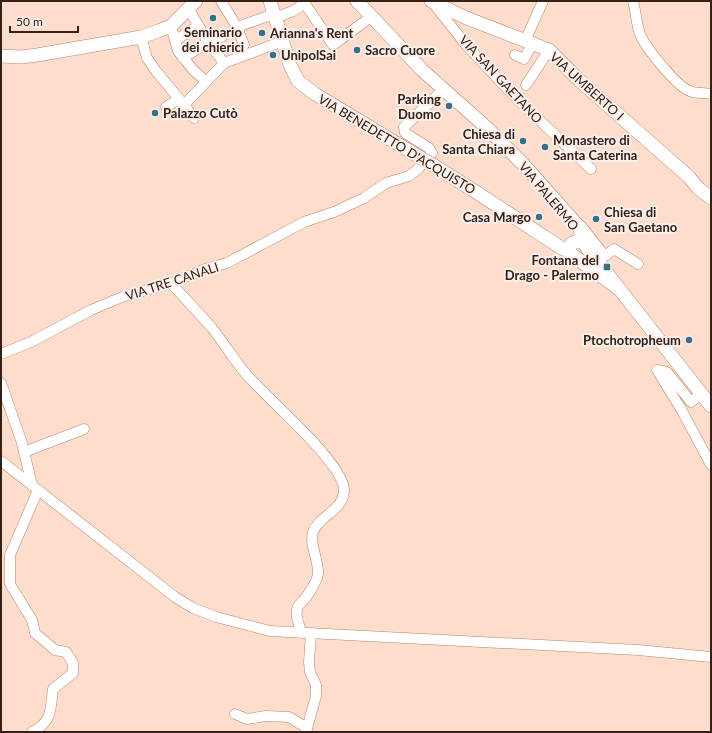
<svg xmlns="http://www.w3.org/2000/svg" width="712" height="733" font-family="Lato,sans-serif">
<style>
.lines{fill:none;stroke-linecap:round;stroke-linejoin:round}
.minor-casing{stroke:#b7846b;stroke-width:11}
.tertiary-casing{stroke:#b7846b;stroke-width:14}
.minor{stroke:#fff;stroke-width:10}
.tertiary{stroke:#fff;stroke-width:13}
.tertiary-bridge-casing{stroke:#b7846b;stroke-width:14;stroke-linecap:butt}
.tertiary-bridge{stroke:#fff;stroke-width:13}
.poi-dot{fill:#367089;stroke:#faefea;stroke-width:1.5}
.labels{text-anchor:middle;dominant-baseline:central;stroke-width:4;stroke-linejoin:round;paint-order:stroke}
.poi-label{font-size:13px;font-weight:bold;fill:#342016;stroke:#faefea;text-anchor:start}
.street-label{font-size:13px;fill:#342016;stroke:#faefea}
</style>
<rect width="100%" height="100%" fill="#feddcc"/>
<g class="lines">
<g class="minor-casing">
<g id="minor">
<path d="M221,1L237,27L244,45"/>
<path d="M303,1L333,45L372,16"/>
<path d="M633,1C636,12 636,23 640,34C645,47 677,87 690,91C696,94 704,92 711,94"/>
<path d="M433,3L467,46L515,97L591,169"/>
<path d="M188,8L208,42L224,63"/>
<path d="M275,18L293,11L305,3"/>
<path d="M171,26L178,51L194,71L206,81"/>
<path d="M237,27L274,14"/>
<path d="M141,37L147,58L156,71L184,105"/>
<path d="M176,40L198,26"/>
<path d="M525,41L543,1"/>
<path d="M515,55L524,59L532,44"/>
<path d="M183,58L208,42L223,36"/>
<path d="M526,85L549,50"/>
<path d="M166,107L179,99"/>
<path d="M194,118L184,105L224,63L283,41"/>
<path d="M579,227L581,226L605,256L614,249L638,264"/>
<path d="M171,283C184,298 199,313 212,328C224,343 234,360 246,374C265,397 347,465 344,492C342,511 319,516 313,532C309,545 319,560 318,574C317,583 309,593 304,600C301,603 297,606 297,610C295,617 300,625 301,633"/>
<path d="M1,354L31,342L91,310L122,297L171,283L205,269L227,263L304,222L334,212L364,198L386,183L409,176L418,169L432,153L429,148L405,133L404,127L443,90"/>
<path d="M1,383L22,443L32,485"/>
<path d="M701,394L691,402L667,372L657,370L681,409L711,465"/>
<path d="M24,452L84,429"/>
<path d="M1,461L175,597L193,608L216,617L270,631L638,650L711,657"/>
<path d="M235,714L247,719L266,716L289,717L307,728"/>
<path d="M32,732C53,721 50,710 53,689L73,673V663L66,652L55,650L35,633L32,620L10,584V555L38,490"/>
<path d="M306,732L316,696V685L310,672L309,662L311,634"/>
</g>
</g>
<g class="tertiary-casing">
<g id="tertiary">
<path d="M270,1L290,65L298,81L315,94L411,152"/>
<path d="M357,1L422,70L486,127L524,165L579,227L584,243"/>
<path d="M431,1L464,17L549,50L579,80L689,177L698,188L711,198"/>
<path d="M1,56L21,57L37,55L118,41L141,37L158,31L171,26L196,1"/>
<path d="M433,165L476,192L563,249L570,251"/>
<path d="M619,289L571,254L569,248L572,243L580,240L586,245L587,248L603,268L711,406"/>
</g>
</g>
<use href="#minor" class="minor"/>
<use href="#tertiary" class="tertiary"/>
<g class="tertiary-bridge-casing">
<path id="tertiary-bridge" d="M411,152L433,165"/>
</g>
<use href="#tertiary-bridge" class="tertiary-bridge"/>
</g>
<g class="poi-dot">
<circle cx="213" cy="18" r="4"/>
<circle cx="262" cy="33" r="4"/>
<circle cx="357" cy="50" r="4"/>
<circle cx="273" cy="55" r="4"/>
<circle cx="449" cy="106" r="4"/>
<circle cx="155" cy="113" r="4"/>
<circle cx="523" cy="141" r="4"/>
<circle cx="545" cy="147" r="4"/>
<circle cx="539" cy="217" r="4"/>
<circle cx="596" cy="219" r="4"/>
<rect x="603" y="263" width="8" height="8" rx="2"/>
<circle cx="689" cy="340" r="4"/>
</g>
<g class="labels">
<g class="poi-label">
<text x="213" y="32" text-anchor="middle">Seminario<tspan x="213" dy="15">dei chierici</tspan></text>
<text x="270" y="33">Arianna's Rent</text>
<text x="365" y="50">Sacro Cuore</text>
<text x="281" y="55">UnipolSai</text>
<text x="441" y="99" text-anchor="end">Parking<tspan x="441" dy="15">Duomo</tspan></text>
<text x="163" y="113">Palazzo Cutò</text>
<text x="515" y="134" text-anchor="end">Chiesa di<tspan x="515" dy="15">Santa Chiara</tspan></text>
<text x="553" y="140">Monastero di<tspan x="553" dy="15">Santa Caterina</tspan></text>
<text x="604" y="212">Chiesa di<tspan x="604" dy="15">San Gaetano</tspan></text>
<text x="531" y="217" text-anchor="end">Casa Margo</text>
<text x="599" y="260" text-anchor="end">Fontana del<tspan x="599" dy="15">Drago - Palermo</tspan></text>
<text x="681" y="340" text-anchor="end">Ptochotropheum</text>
</g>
<g class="street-label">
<text transform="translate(501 79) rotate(47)">VIA SAN GAETANO</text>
<text transform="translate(587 86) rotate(42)">VIA UMBERTO I</text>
<text transform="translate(397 144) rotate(31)">VIA BENEDETTO D'ACQUISTO</text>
<text transform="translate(549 196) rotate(50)">VIA PALERMO</text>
<text transform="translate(172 281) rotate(-18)">VIA TRE CANALI</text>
</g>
</g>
<rect width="712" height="733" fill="none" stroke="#342016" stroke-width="4"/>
<path d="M10 26v6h68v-6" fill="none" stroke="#342016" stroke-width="2"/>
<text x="16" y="26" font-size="12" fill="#342016" stroke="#faefea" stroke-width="3" paint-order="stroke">50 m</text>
</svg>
